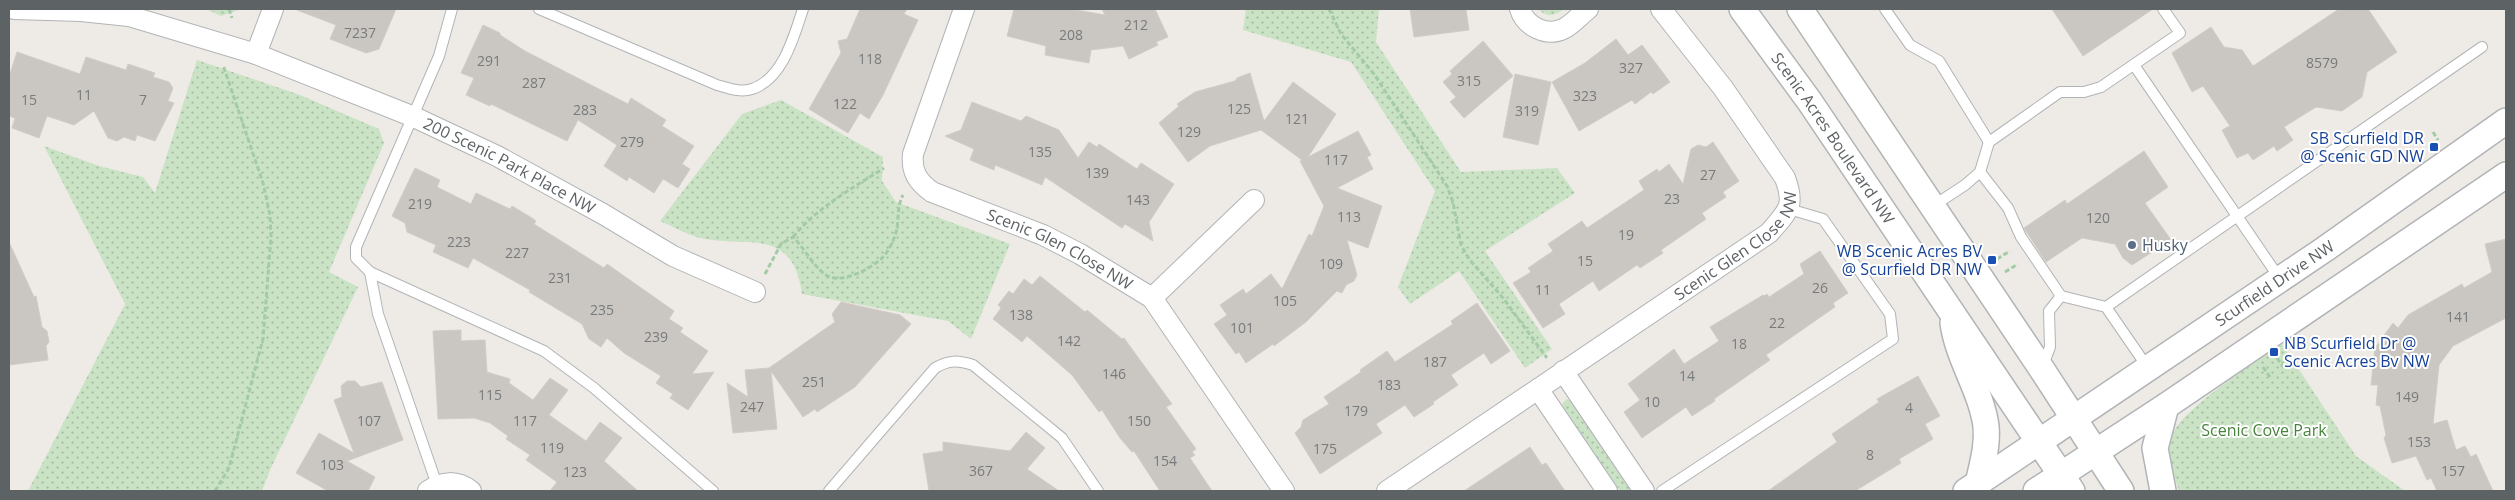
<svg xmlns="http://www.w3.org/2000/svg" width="2515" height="500" font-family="'Open Sans',sans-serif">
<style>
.grass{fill:url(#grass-dots)}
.building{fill:#cac6c2;stroke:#d2ccc5}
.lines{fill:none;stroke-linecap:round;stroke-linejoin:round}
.service-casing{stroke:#b1b4b7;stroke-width:12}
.minor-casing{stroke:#b1b4b7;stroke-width:22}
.tertiary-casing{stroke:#b1b4b7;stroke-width:28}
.path{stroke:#a3cba6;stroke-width:3;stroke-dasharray:5 2.5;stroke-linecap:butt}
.service{stroke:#fff;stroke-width:10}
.minor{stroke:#fff;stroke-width:20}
.tertiary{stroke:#fff;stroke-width:25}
.transit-dot{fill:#1a4fb4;stroke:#fff;stroke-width:2}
.service-dot{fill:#5c6f8a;stroke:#fff;stroke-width:2}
.labels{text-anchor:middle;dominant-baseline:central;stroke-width:4;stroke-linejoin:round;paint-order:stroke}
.number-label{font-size:14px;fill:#787b7c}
.street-label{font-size:16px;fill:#5d6265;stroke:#fff}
.transit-label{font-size:16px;fill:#164399;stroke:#fff;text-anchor:end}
.service-label{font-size:16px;fill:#4e5e75;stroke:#fff;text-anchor:start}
.park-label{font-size:16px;fill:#48833e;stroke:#fff}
</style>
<defs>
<pattern id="grass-dots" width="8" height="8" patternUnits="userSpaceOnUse" patternTransform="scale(1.25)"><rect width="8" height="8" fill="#cae3c5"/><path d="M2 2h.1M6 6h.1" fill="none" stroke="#a7bba4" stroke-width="1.8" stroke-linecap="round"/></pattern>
</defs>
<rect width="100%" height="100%" fill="#eeebe6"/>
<g class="grass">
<path d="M206,9H241L221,16Z"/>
<path d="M1246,9H1379L1376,42L1461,172L1557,168L1575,193L1485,251L1552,349L1525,368L1459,271L1410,304L1398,287L1435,191L1351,62L1243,30Z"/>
<path d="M1538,9H1564C1555,16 1547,18 1538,9Z"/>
<path d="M197,60L300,95L379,129L384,143L329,272L358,287L270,470L262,491H28L125,304L44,146L99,166L143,177L155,193Z"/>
<path d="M781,100L883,157L882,181L896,202L1010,244L971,339L948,321L802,294C792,223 744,250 696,237C684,233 672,226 660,221L742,114Z"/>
<path d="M2282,344L2356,456L2405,491H2179C2174,475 2166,455 2171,438C2178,411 2257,361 2282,344Z"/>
<path d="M1566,399L1570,400L1631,491H1620L1562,405Z"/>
</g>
<g class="building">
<path d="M396,9L379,49L366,53L330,39L336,25L297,10Z"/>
<path d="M860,9H907L904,14L918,20L883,95L869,119L860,113L848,133L809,109L841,53L838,41L847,39Z"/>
<path d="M1014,9H1071L1105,15L1102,9H1155L1168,37L1156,42L1158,45L1129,59L1123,46L1091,50L1089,63L1072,60L1045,55L1046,46L1007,36Z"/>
<path d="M1410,9H1466L1469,30L1414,37Z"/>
<path d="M2052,9H2153L2083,56Z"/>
<path d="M2339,9H2368L2397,52L2367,72L2362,97L2342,111L2316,107L2284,127L2293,140L2277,151L2274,146L2253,160L2248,153L2237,158L2222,130L2230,126L2203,86L2192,92L2172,53L2211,27L2224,47L2242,50L2253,66Z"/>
<path d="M483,25L500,33V35L525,51L628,104L631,98L666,120L662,126L694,146L682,164L690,169L678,188L663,179L654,193L629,177L627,181L604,166L617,145L578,120L567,141L491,104L490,106L466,95L474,78L461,73Z"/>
<path d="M1616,39L1628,55L1642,45L1670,82L1653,94L1651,92L1635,104L1632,100L1579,131L1552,82L1585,63Z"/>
<path d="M1483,41L1513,76L1464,118L1450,102L1456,97L1443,82L1452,74L1450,71Z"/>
<path d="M17,52L80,74L86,57L126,70L128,64L155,73L153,77L169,82L173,88L168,101L174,103L155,141L137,135L135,141L124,137L117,141L108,138L94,111L74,125L47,116L39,138L12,128L15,118L9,116V77Z"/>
<path d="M1250,73L1264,121L1293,82L1336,114L1308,157L1358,131L1371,155L1367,157L1373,169L1337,188L1382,206L1368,248L1347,240L1357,275L1354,281L1346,285L1342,293L1337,291L1306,322L1274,346L1273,344L1246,363L1239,352L1236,354L1214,324L1227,315L1220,305L1243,289L1246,294L1271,274L1282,289L1309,234L1312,236L1324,206L1300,161L1302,160L1261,130L1210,146L1188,162L1159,123L1179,106L1177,104L1195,92L1235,81L1237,78Z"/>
<path d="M1515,74L1551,82L1538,145L1503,137Z"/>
<path d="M972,102L1021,121L1026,116L1059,130L1078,158L1089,142L1097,147L1099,144L1137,169L1141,163L1174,184L1149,222L1153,241L1125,224L1122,228L1045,177L1042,185L995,165L994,170L970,160L974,149L945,136L961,130Z"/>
<path d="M1713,142L1739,181L1723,192L1726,197L1702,213L1706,219L1661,250L1663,253L1640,268L1637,265L1599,291L1593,281L1559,304L1565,314L1543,328L1513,283L1531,272L1528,268L1553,251L1548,244L1582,221L1587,228L1644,190L1639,181L1657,169L1659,172L1669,164L1683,184L1691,149L1698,145L1706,147Z"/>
<path d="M2144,151L2168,187L2145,203L2171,240L2132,265L2123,258L2115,244L2082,238L2046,262L2024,228L2065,200L2067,204Z"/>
<path d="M415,168L440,180L437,187L471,204L476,193L510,209L512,206L532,218L536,221L534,224L604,268L607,264L674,311L669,319L683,328L680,332L708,351L692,374L714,372L688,410L670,398L673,394L656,383L661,376L624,353L607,338L601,347L589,339L582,324L529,292L530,290L473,258L468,268L433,252L436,245L407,232L405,223L392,216Z"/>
<path d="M2506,239V318L2453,346L2439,365L2433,424L2447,420L2456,450L2465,446L2471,457L2476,454L2493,491H2437L2431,478L2427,480L2416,456L2392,463L2384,438L2386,435L2380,406L2376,405L2378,385H2371L2375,348L2393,323L2398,328L2408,315L2462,284L2464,288L2492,272L2485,244Z"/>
<path d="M9,242L34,297L36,296L42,327L47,331L49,342L46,346L48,360L9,365Z"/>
<path d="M1820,251L1848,293L1833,303L1835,307L1766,355L1770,360L1714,399L1715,401L1692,416L1686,407L1642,438L1624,412L1640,400L1628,384L1674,349L1684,364L1719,341L1710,327L1763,295L1764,296L1767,294L1769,297L1804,274L1800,264Z"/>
<path d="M1040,276L1085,312L1087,310L1122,339L1124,338L1172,404L1166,407L1196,449L1192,452L1195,455L1190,458L1212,491H1160L1134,451L1132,452L1120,438L1102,410L1099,412L1072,375L1027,336L1022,342L993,319L1001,308L998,305L1009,291L1013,294L1024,279L1032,285Z"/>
<path d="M841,302L900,315L911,324L855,387L817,412L815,409L803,417L771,371L777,429L733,433L727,383L748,397L745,370L769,368L835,322L832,314Z"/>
<path d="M1477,303L1510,351L1491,364L1484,353L1451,375L1458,385L1433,402L1434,404L1414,417L1405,405L1376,424L1382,433L1320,474L1295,433L1301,427L1303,420L1329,404L1324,397L1361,372L1360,370L1387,351L1395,362L1453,324L1451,321Z"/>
<path d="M461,330V341L485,340L487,372L510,379L509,383L533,400L550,378L568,390L549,415L586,441L600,422L622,438L604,461L638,491H550L557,482L526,460L530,455L506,439L508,436L490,423L474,418L438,419L433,331Z"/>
<path d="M1918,376L1940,416L1925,424L1933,439L1899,459L1901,463L1855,491H1768L1837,442L1832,434L1879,402L1877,399Z"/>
<path d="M347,381H355L361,387L382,382L403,440L347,461L375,477L368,491H328L296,473L319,433L354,453L334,400L342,397L341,386Z"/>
<path d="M1026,432L1045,448L1027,469L1059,491H929L923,454L943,451V442L1010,451Z"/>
<path d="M1530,447L1542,465L1546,463L1565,491H1464Z"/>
</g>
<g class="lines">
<g class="service-casing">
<g id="service">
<path d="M452,9L439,56L356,247V258L370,272L544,351L594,388L713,491"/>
<path d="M539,9L717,85C728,88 740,93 752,89C783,79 794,36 803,9"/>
<path d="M1885,9L1910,45L1939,61L1989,142"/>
<path d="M2134,65L2280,279"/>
<path d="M1980,172L2008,208L2021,237L2061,296L2106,307L2148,368"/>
<path d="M1933,206L1965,185L1980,172L1989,142L2060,92H2084L2101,87L2180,33L2163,9"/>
<path d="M370,272L378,314L437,485"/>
<path d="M2106,307L2482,47"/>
<path d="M2042,368L2050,347L2049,311L2061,296"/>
<path d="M829,491L935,368C949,360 957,360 973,365L1062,438L1098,491"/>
<path d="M1662,491L1893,339L1890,314L1823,219L1789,209"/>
</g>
</g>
<g class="minor-casing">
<g id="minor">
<path id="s1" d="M14,9L81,11L129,16L256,54L414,117L497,156L603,214L673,256L755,292"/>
<path id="s2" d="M964,9L913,154C911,172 918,182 932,192L1043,235L1080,254L1152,298L1284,491"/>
<path d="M1520,9C1525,26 1546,37 1563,29C1572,25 1580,15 1588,9"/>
<path d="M256,54L273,9"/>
<path d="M1152,298L1254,200"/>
<path d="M1563,371L1644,491"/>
<path d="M1538,389L1607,491"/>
<path d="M428,491C442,481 457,480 471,491"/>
<path id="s3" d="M1387,491L1769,233C1787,212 1796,207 1785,178L1723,88L1661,9"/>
</g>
</g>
<g class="tertiary-casing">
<g id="tertiary">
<path id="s4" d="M1742,9L1810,102L2072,491"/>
<path d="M1800,9L2041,368L2121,491"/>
<path d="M1953,323C1958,359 1981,390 1986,426C1988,446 1982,465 1978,484"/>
<path id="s5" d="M1966,491L2325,249L2506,121"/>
<path d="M2036,491L2166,406L2506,175"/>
<path d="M2163,491L2155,448L2166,406"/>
</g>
</g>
<g class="path">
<path d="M229,9L232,18"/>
<path d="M1329,9L1341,34L1374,74L1447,186L1453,202L1461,245L1469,259L1503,298L1547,358"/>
<path d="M2433,132L2438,140"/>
<path d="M793,237C818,207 851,189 884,168"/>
<path d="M1997,259L2010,251"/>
<path d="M2005,272L2018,264"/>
<path d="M765,274L781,244L793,237C805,249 813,266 826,275C840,285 870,269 881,259C888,253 892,243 895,236C900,221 896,208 903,195"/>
<path d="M2277,358L2284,368"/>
<path d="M2263,367L2270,377"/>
<path d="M215,491L229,468L263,339L271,237L270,215L263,183L223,65"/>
</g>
<use href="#service" class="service"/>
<use href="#minor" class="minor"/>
<use href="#tertiary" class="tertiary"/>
</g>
<g class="transit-dot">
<rect x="2429" y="142" width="10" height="10" rx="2.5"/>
<rect x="1987" y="255" width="10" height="10" rx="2.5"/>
<rect x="2269" y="347" width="10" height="10" rx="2.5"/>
</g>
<circle class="service-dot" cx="2132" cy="245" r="5"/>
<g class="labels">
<g class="number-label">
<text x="1136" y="24">212</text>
<text x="360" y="32">7237</text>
<text x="1071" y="34">208</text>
<text x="870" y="58">118</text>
<text x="489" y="60">291</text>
<text x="2322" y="62">8579</text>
<text x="1631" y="67">327</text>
<text x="1469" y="80">315</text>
<text x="534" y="82">287</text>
<text x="84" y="94">11</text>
<text x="1585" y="95">323</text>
<text x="29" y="99">15</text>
<text x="143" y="99">7</text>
<text x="845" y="103">122</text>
<text x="1239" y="108">125</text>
<text x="585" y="109">283</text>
<text x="1527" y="110">319</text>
<text x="1297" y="118">121</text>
<text x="1189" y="131">129</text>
<text x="632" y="141">279</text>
<text x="1040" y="151">135</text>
<text x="1336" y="159">117</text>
<text x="1097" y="172">139</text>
<text x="1708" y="174">27</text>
<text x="1672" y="198">23</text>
<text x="1138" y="199">143</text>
<text x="420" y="203">219</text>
<text x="1349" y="216">113</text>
<text x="2098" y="217">120</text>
<text x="1626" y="234">19</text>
<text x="459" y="241">223</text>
<text x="517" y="252">227</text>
<text x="1585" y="260">15</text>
<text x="1331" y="263">109</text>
<text x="560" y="277">231</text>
<text x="1820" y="287">26</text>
<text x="1543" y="289">11</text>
<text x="1285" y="300">105</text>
<text x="602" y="309">235</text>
<text x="1021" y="314">138</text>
<text x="2458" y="316">141</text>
<text x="1777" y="322">22</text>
<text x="1242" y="327">101</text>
<text x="656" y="336">239</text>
<text x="1069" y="340">142</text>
<text x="1739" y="343">18</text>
<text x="1435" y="361">187</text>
<text x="1114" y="373">146</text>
<text x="1687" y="375">14</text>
<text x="814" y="381">251</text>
<text x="1389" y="384">183</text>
<text x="490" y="394">115</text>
<text x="2407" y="396">149</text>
<text x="1652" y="401">10</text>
<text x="752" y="406">247</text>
<text x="1909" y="407">4</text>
<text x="1356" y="410">179</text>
<text x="369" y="420">107</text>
<text x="525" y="420">117</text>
<text x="1139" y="420">150</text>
<text x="2419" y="441">153</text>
<text x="552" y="447">119</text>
<text x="1325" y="448">175</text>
<text x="1870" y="454">8</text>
<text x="1165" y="460">154</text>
<text x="332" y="464">103</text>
<text x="981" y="470">367</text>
<text x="2453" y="470">157</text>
<text x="575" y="471">123</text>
</g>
<g class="street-label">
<text stroke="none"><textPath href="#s4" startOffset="158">Scenic Acres Boulevard NW</textPath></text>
<text stroke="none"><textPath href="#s1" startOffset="525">200 Scenic Park Place NW</textPath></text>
<text stroke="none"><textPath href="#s3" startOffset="429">Scenic Glen Close NW</textPath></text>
<text stroke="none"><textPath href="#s2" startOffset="339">Scenic Glen Close NW</textPath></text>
<text stroke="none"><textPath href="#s5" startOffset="372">Scurfield Drive NW</textPath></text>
</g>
<g class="transit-label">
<text x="2424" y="138">SB Scurfield DR<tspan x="2424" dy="18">@ Scenic GD NW</tspan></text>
<text x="1982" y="251">WB Scenic Acres BV<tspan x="1982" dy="18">@ Scurfield DR NW</tspan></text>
<text x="2284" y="343" text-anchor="start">NB Scurfield Dr @<tspan x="2284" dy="18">Scenic Acres Bv NW</tspan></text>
</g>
<g class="service-label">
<text x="2142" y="245">Husky</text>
</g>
<g class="park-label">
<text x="2264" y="430">Scenic Cove Park</text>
</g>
</g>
<rect width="2515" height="500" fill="none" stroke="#5d6265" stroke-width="20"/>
</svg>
